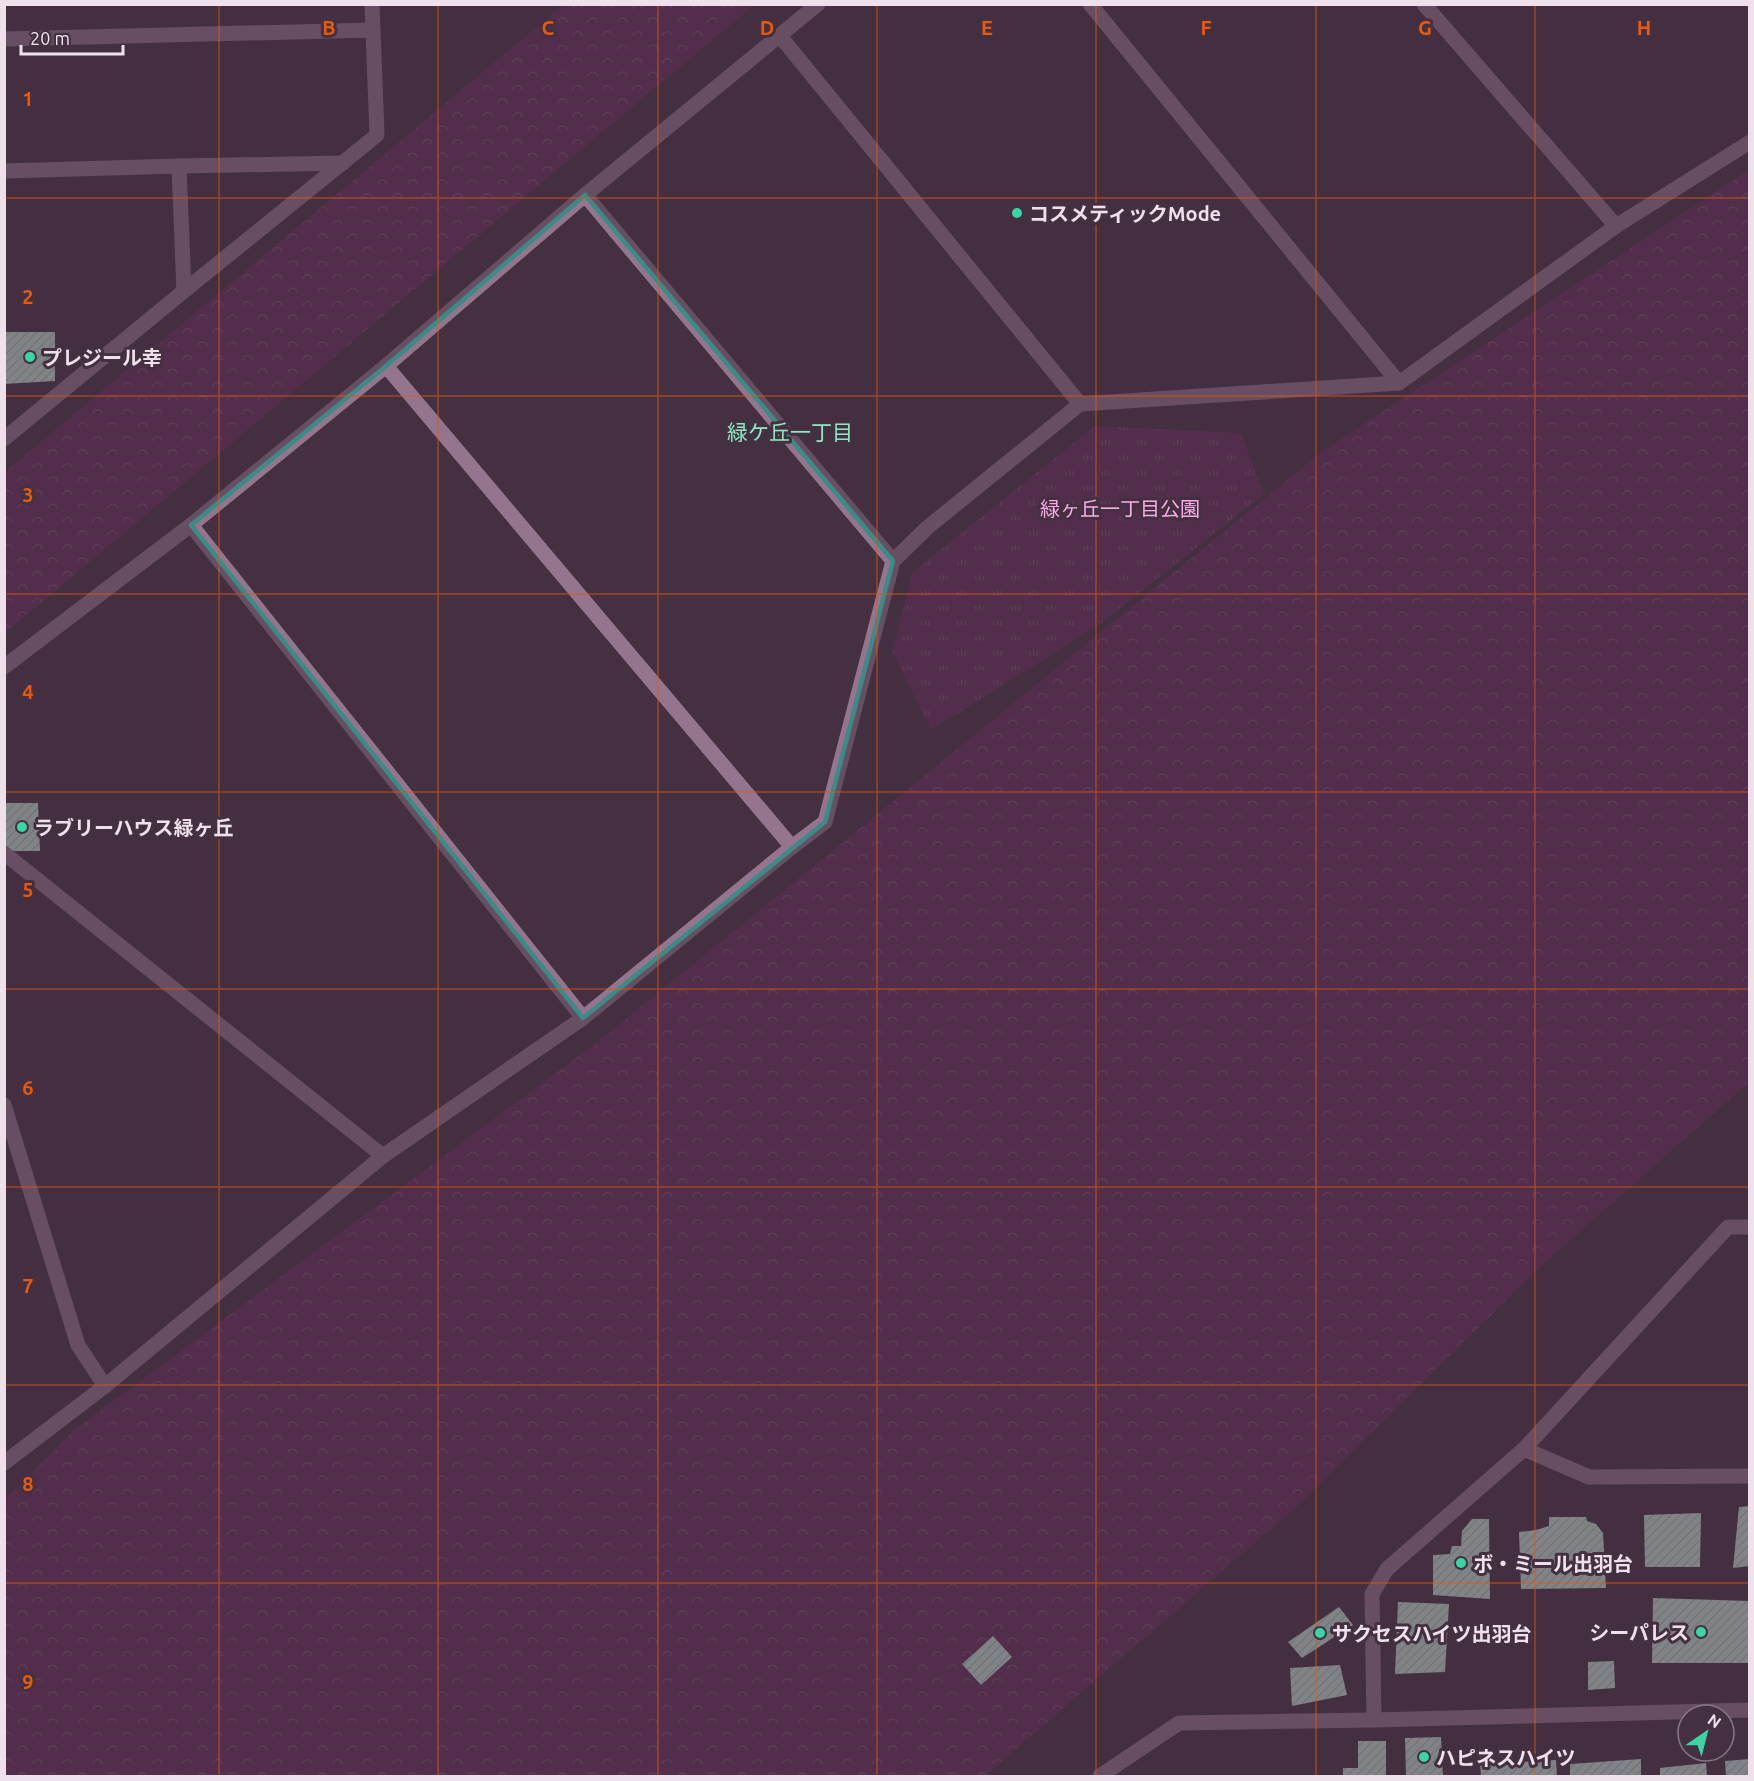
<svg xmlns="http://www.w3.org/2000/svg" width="1754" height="1781" font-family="Ubuntu,'Noto Sans JP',sans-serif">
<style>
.forest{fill:url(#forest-crowns)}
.park{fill:url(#park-tufts)}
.building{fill:url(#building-hatch)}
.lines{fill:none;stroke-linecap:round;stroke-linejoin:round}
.minor{stroke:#95748e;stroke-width:15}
.marked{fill:none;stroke:#3c8b87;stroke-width:4.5;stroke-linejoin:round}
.grid{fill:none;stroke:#e8590c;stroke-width:1.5;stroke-opacity:0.55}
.poi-dot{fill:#3ad4a5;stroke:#443040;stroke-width:2}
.labels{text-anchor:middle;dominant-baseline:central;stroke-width:6;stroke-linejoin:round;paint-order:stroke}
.poi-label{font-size:20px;font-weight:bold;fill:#efe1eb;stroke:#443040;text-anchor:start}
.park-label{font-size:20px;fill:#f9aae9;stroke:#443040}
.neighbourhood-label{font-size:21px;fill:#8de7c4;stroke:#443040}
.grid-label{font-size:20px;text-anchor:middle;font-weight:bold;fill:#e8590c;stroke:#443040;stroke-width:6;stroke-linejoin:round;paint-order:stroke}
</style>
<defs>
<pattern id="forest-crowns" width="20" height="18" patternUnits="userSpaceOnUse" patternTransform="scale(1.5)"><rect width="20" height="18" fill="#642e5b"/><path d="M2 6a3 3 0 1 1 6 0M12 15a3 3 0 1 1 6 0" fill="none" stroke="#7a4c73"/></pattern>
<pattern id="park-tufts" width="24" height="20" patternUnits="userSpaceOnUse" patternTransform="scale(1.5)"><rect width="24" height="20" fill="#642e5b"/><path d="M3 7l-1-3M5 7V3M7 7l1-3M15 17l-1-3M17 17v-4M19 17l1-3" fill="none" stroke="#7a4c73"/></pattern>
<pattern id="building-hatch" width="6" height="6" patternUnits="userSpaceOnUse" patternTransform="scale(1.5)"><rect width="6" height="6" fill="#cbebdd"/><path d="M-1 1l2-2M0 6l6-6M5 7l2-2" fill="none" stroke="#b1cabf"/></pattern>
</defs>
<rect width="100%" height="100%" fill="#443040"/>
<g class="forest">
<path d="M563,5H754L5,633V472Z"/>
<path d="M1749,170V1082L1540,1267L1295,1508L985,1776H5V1500L74,1430L599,1041L1323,451Z"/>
</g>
<path class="park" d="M1095,426L1241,433L1264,494L1100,624L931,730L892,651L913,572Z"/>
<g class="building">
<path d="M4,332H55V381L4,384Z"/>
<path d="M4,803H38L40,851H4Z"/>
<path d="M1750,1506V1566L1733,1568L1739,1507Z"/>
<path d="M1701,1513L1700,1567H1645L1644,1515Z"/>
<path d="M1549,1517H1586L1587,1521L1596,1524L1603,1533L1606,1588L1521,1589L1519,1532L1536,1530L1549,1526Z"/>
<path d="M1472,1519H1489L1490,1599L1433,1595V1555L1450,1554L1452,1546H1461L1462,1531Z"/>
<path d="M1653,1598L1750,1601V1663H1652Z"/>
<path d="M1398,1602L1449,1604L1445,1672L1395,1674Z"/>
<path d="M1339,1607L1353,1625L1302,1658L1288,1642Z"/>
<path d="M993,1636L1012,1657L981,1685L962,1664Z"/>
<path d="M1614,1661L1615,1688L1588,1690V1662Z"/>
<path d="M1340,1665L1347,1695L1292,1706L1290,1668Z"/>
<path d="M1441,1737L1443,1776H1406L1405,1738Z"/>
<path d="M1358,1741H1386V1776H1343V1768H1358Z"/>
<path d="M1641,1759V1776H1570V1764Z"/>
<path d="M1750,1759V1776H1726L1725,1761Z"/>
<path d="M1556,1760L1557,1776H1481L1480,1764Z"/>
<path d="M1706,1763L1707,1776H1660V1768Z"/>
</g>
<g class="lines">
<g class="minor">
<path d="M1090,4L1399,383"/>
<path d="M1424,4L1616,226"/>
<path d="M780,36L1080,404"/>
<path d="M4,39L373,30"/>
<path d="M179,166L343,163"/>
<path d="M4,171L179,166L184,291"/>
<path d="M585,195L893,561"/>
<path d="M386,366L792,847"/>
<path d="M4,439L184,291L377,135L372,4"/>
<path d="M191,525L583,1018"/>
<path d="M4,667L191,525L386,366L585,195L818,4"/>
<path d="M4,853L383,1156"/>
<path d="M4,1105L78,1345L105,1386"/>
<path d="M1524,1449L1589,1477L1750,1476"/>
<path d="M4,1463L105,1386L383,1156L583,1018L792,847L825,822L893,561L928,527L1080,404L1399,383L1616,226L1750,142"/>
<path d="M1374,1720L1372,1594L1387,1569L1524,1449L1728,1227H1750"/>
<path d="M1100,1776L1179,1723L1374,1720L1750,1710"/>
</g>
</g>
<path d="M0 0H1754V1781H0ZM585,195L893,561L825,822L583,1018L191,525L386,366Z" fill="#443040" fill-opacity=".55" fill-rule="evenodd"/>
<path class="marked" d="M585,195L893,561L825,822L583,1018L191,525L386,366Z"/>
<path class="grid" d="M219,4V1776M438,4V1776M658,4V1776M877,4V1776M1096,4V1776M1316,4V1776M1535,4V1776M4,198H1750M4,396H1750M4,594H1750M4,792H1750M4,989H1750M4,1187H1750M4,1385H1750M4,1583H1750"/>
<g class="poi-dot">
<circle cx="1017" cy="213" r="6"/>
<circle cx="30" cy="357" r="6"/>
<circle cx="22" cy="827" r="6"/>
<circle cx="1461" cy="1563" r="6"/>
<circle cx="1701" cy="1632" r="6"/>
<circle cx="1320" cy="1633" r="6"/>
<circle cx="1424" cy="1757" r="6"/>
</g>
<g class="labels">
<g class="poi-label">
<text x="1029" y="213">コスメティックMode</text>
<text x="42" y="357">プレジール幸</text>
<text x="34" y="827">ラブリーハウス緑ヶ丘</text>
<text x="1473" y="1563">ボ・ミール出羽台</text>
<text x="1689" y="1632" text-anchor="end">シーパレス</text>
<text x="1332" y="1633">サクセスハイツ出羽台</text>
<text x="1436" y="1757">ハピネスハイツ</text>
</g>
<g class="park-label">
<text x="1120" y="508">緑ヶ丘一丁目公園</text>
</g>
<g class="neighbourhood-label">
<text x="790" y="432">緑ケ丘一丁目</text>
</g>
</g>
<g class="grid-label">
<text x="329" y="35">B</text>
<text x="548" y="35">C</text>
<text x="767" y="35">D</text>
<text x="987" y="35">E</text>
<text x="1206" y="35">F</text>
<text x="1425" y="35">G</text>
<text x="1644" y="35">H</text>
<text x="28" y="106">1</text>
<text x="28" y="304">2</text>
<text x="28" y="502">3</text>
<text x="28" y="699">4</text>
<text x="28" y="897">5</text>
<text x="28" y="1095">6</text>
<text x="28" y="1293">7</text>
<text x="28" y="1491">8</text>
<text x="28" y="1689">9</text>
</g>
<rect width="1754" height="1781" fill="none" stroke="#efe1eb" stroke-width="12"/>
<g transform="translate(1706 1733) rotate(35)"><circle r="28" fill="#443040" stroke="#887784" stroke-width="1.5"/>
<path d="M0-4.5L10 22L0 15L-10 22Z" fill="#3ad4a5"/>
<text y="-9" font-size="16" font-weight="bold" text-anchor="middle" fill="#efe1eb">N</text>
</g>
<path d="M21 45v9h102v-9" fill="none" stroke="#efe1eb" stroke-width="3"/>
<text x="30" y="45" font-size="18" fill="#efe1eb" stroke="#443040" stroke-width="4.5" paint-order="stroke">20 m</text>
</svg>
